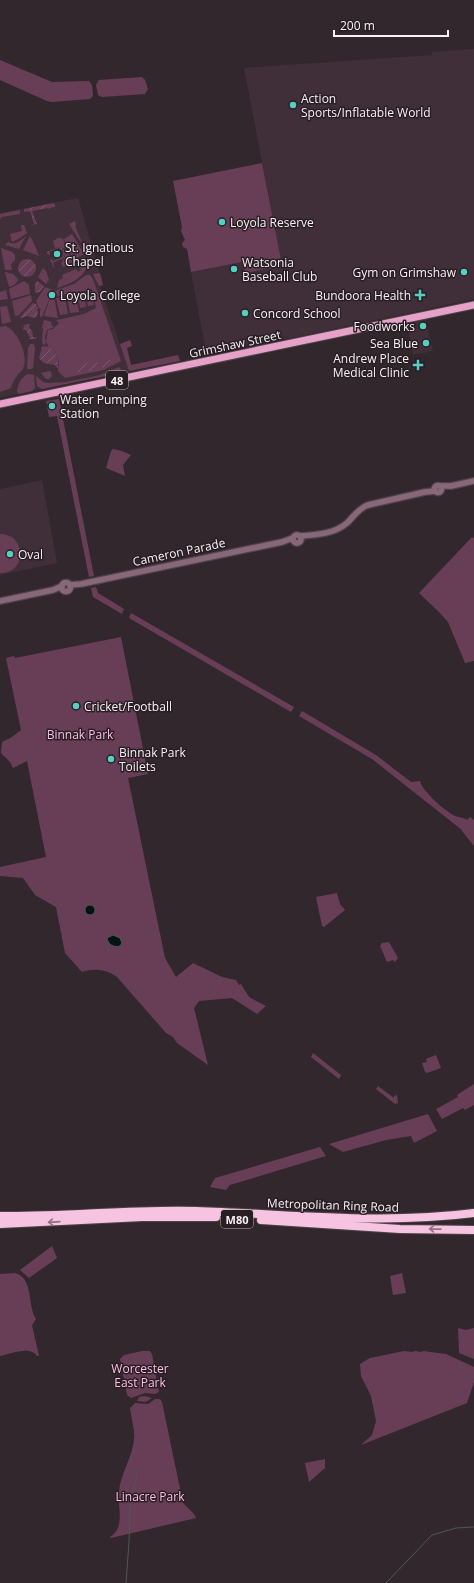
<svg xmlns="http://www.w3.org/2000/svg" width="474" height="1583" font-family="'Open Sans',sans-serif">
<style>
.built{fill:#402f39}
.green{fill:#683e57}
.garden{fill:url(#garden-furrows)}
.water{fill:#051412;stroke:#4e5656}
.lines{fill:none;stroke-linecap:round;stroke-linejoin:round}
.stream{stroke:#4e5656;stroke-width:1}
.minor-casing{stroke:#4f434a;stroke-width:8}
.major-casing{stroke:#4f434a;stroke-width:9}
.highway-casing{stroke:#4f434a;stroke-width:10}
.minor{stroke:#886779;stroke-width:5.5}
.major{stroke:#e5a1c8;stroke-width:7}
.highway{stroke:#f6c4e0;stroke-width:8}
.oneway{stroke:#8f7182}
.poi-dot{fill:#57cec2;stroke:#281e24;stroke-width:1.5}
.labels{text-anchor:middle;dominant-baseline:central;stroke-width:3;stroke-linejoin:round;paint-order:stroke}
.shield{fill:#281e24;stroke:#bab1b6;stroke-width:1}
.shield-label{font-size:11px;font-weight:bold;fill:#f8f0f4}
.poi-label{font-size:12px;fill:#f8f0f4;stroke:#281e24;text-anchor:start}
.street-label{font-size:12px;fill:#f8f0f4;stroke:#281e24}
.park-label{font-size:12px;fill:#febfe3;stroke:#281e24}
</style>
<defs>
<pattern id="garden-furrows" width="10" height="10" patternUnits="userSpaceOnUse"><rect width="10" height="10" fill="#683e57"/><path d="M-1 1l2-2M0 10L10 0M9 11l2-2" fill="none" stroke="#7e5a70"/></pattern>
</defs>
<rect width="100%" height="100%" fill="#33272e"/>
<g class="built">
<path d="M474,49V299L296,337L279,340L278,338L205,354L203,346H205L191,272L242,262L282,265L244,68L432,55V52Z"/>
<path d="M78,198L103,285L100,286L129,371L0,398V213Z"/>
<path d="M426,320L433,351L413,355L407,324Z"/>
<path d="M42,480L57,563L0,575V489Z"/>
</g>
<g class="green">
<path d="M0,60L52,82L89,81L92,85L93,96L90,99L52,102L47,101L0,80Z"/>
<path d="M142,77L145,80L148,89L145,94L102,97L98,95L96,85L99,80Z"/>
<path d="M262,163L282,265L246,273L242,262L191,272L187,249L183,247L182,243L185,240L181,231L182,227L173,181Z"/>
<path d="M20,210V214L2,217L0,219V214Z"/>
<path d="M75,221L76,225L75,226L82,242L80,241L69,224Z"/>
<path d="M21,225H24L27,233L20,238L12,242L10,234L22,231Z"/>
<path d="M72,234L84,254L75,259L68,251L75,250L76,246L71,244L67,248L64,239Z"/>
<path d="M26,236L19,249L5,245L8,242C15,246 20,241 26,236Z"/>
<path d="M30,236L36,248L39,256L23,250Z"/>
<path d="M60,237L61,239L63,238L66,249L59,247L55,248L53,241Z"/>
<path d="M1,248L12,252L15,255V260L11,264L12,270H5Z"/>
<path d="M67,252L74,260H73V262L63,267L61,264Z"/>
<path d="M84,257L87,267C81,280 69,284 57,288L59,280L63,278L62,275L76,269L78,272L81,270L80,267L84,265L81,259L77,260Z"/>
<path d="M43,268L46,271L49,280L46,284L38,277Z"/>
<path d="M5,272L13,274L18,279C17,284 13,286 9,287Z"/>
<path d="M100,273L103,285L99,286L93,274Z"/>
<path d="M86,275H90L93,279L121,361L104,370L65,378L58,371C61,363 57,352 49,348L46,341L48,330L53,329L59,323L56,320L48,319L57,320L84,314L96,308L92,289L54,297L58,318L44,316L50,298L54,291L74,284Z"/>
<path d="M24,281L29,285L30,294L11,299L9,289Z"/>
<path d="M45,287L53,290L42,317H40V311L41,309L39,308L36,301Z"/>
<path d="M6,290L8,299L0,300V292Z"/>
<path d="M91,292L94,305L88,306L85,293Z"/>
<path d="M84,293L86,307L80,308L78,295Z"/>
<path d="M75,294L79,312L70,313L67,296Z"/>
<path d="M31,295L32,301L19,315L15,316L12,301Z"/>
<path d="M65,297L68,314L60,315L56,298Z"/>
<path d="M7,306L11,322L2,324L0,307Z"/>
<path d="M44,320L52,322L51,324L54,327L47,330L45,337L46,343L44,345L42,343L43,328H42Z"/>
<path d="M6,326C18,332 29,356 23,369C22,371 18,374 17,376C14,380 12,383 11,388L0,392V327Z"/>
<path d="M130,340L132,346L127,348L131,365L178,355L180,361L129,371L120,344Z"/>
<path d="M30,344H34L35,348L33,368L31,369H27L28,348Z"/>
<path d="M119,367L121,370L120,373L42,389L37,386L36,376L43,382L47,383L66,382L100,375Z"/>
<path d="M49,371L51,372L52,376L49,379H46L41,373Z"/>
<path d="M28,374L34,375L35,388L32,391L19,394L17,392C18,384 20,378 28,374Z"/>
<path d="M59,399L94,576L89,577L57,416L49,417L46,401Z"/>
<path d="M113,449L122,451L131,455L123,465L125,476L106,468L111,451Z"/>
<path d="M0,534C27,534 27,574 0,573Z"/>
<path d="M472,537L474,538V661L465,663L448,622L439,612L419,593Z"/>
<path d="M96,587L98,593L124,609L122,614L93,597L91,588Z"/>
<path d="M131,613L294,707L291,712L129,618Z"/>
<path d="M121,637L148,774L128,778L165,958L176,977L193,963L222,977L236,980L239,985L241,984L249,997L266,1006L257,1014L232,998L199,1001L194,1008L208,1065L177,1043L173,1037L166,1033L117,977C106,969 94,968 82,972L65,953L56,907L35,895L23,878L0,876V867L46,857L27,761L13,768L10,762L1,753L2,742L12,737L21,730L6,658L14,656L15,658Z"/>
<path d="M302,711L376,755L411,782L420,781C423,792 445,811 455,816C460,818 464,817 467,820L470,817L474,820V846L462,831V830L372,759L299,716Z"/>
<path d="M337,893L340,904L345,910L324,927L322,926L316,897Z"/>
<path d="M389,942L398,958L395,962L393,960L387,962L380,946L382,943Z"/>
<path d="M313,1053L341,1075L339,1079L311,1057Z"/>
<path d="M436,1055L441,1068L427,1073L425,1072L422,1063L427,1062L426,1059Z"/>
<path d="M474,1084V1105L465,1110L463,1108L442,1119L436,1109L458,1097L457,1095Z"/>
<path d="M378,1086L394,1098V1096L397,1095L398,1103L395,1104L376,1089Z"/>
<path d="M428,1114L437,1131L414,1143L411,1136L386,1140L343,1152L329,1144Z"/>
<path d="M320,1147L326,1156L230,1185L226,1190L210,1187L215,1178Z"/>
<path d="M52,1246L57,1258L29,1278L20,1270Z"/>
<path d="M15,1273C34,1278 27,1306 36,1319L32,1325L39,1356H37C31,1345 10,1354 0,1356V1274Z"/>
<path d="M402,1273L406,1293L393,1295L390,1276Z"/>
<path d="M458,1328L466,1330L474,1328V1359L459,1353Z"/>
<path d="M142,1351H150L152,1354L159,1392L155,1394L145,1393L131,1398L127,1395L120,1359L124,1355Z"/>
<path d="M404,1351L412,1352L415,1351L421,1352L423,1351L446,1354L474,1367V1382L467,1403L361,1445L372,1435L376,1421L371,1396L361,1376L360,1364L370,1358Z"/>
<path d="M144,1396L152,1398L146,1402L137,1401L139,1397Z"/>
<path d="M155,1399H160L162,1402L183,1503L194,1514L196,1518L111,1538L110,1537C126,1527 117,1507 119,1491C121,1472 133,1457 134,1438C135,1428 131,1418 130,1408L135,1403L148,1404Z"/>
<path d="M325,1459V1468L309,1482L305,1463Z"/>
</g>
<g class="garden">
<path d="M54,203L55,206L48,209V208L32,211L37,224L30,225L34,224L30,211L24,212V209Z"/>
<path d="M59,247L67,251L63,258L53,263L54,269L50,260L52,259L53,261L63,257V251L59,248L49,252L50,254L48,255L47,252Z"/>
<circle cx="27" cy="268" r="9"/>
<path d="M37,281L44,286L40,292L35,293V285Z"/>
<path d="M33,303L36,304L38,308L37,311H38L37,316L35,318L27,316L21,318L20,317Z"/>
<path d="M27,324H30L29,327L32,331L33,337H37L35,339H28L30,338L26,330H23L24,326Z"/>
<path d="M47,346L53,350L57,356L59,370L55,365L44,363L39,358L42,347Z"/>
<path d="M108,358L111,361L107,366L78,374L76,370C85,361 84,362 96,363C99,363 104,360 108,358Z"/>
</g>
<g class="water">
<circle cx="90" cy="910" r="5"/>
<path d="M113,935L120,938L122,943L120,946C113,948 108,944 107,938Z"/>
</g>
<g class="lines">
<g class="stream">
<path d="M126,1583L129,1542L130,1504L138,1470"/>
<path d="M386,1583L432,1535L456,1528L474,1527"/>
</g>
<g class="minor-casing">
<g id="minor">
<circle cx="438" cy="489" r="3.5"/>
<path d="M440,486H451L474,481"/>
<circle cx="297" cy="539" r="4"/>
<path d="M300,536C316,535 334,534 347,523C354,516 359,508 368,505L425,492L435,491"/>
<circle cx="66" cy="587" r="4.5"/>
<path d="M70,585L81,584L282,542L293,538"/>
<path d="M0,601L53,590L62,586"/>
</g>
</g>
<g class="major-casing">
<path id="major" d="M0,404L474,305"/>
</g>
<g class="highway-casing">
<g id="highway">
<path d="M0,1216C66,1217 131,1209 196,1211C290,1214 380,1225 474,1213"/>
<path d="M261,1220L400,1229L474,1230"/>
<path d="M0,1224L142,1217H216"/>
</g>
</g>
<use href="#minor" class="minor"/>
<use href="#major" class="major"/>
<use href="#highway" class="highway"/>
</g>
<defs><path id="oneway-shaft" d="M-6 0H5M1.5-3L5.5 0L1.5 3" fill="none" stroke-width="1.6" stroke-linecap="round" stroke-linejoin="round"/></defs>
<g class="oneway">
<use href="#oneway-shaft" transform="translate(54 1222) rotate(176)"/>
<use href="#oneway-shaft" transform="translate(435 1229) rotate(-179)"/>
</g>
<g class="poi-dot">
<circle cx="293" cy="105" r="4"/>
<circle cx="222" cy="222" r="4"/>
<circle cx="57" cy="254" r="4"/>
<circle cx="234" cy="269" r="4"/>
<circle cx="464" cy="272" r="4"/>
<circle cx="52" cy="295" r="4"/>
<path d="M418 289h4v4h4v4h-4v4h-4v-4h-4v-4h4z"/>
<circle cx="245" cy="313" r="4"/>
<circle cx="423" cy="326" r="4"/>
<circle cx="426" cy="343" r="4"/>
<path d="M416 359h4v4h4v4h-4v4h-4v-4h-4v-4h4z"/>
<circle cx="52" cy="406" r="4"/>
<circle cx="10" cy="554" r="4"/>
<circle cx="76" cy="706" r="4"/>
<circle cx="111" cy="759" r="4"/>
</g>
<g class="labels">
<g class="shield">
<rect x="106" y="371" width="22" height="18" rx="3"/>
<rect x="221" y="1210" width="32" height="18" rx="3"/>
</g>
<g class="shield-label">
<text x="117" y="380">48</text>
<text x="237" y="1219">M80</text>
</g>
<g class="poi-label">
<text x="301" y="98">Action<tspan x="301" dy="14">Sports/Inflatable World</tspan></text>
<text x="230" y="222">Loyola Reserve</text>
<text x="65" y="247">St. Ignatious<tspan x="65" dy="14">Chapel</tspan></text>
<text x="242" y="262">Watsonia<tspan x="242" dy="14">Baseball Club</tspan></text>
<text x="456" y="272" text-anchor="end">Gym on Grimshaw</text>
<text x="60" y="295">Loyola College</text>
<text x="411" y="295" text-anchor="end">Bundoora Health</text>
<text x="253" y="313">Concord School</text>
<text x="415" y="326" text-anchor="end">Foodworks</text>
<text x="418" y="343" text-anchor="end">Sea Blue</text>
<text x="409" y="358" text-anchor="end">Andrew Place<tspan x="409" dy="14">Medical Clinic</tspan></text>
<text x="60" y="399">Water Pumping<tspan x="60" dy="14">Station</tspan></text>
<text x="18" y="554">Oval</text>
<text x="84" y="706">Cricket/Football</text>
<text x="119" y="752">Binnak Park<tspan x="119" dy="14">Toilets</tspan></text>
</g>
<g class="street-label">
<text transform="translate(235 344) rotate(-12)">Grimshaw Street</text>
<text transform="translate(179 552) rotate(-12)">Cameron Parade</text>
<text transform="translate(333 1205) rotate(2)">Metropolitan Ring Road</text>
</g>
<g class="park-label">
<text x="80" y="734">Binnak Park</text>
<text x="140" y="1368">Worcester<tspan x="140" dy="14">East Park</tspan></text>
<text x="150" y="1496">Linacre Park</text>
</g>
</g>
<path d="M334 30v6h114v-6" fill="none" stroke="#f8f0f4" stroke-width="2"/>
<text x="340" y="30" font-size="12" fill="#f8f0f4" stroke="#281e24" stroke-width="3" paint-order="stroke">200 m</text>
</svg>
